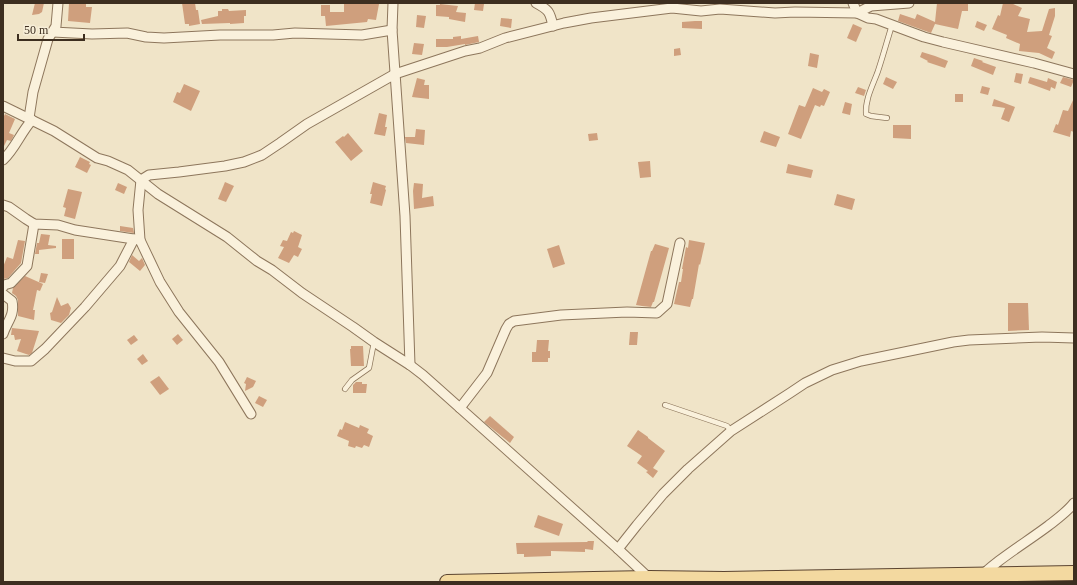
<svg xmlns="http://www.w3.org/2000/svg" width="1077" height="585" font-family="'Times New Roman',serif">
<style>
.building{fill:#cf9f7d}
.lines{fill:none;stroke-linecap:round;stroke-linejoin:round}
.service-casing{stroke:#8d765c;stroke-width:6}
.minor-casing{stroke:#8d765c;stroke-width:11}
.primary-casing{stroke:#5b4430;stroke-width:16}
.service{stroke:#faf1dc;stroke-width:4.5}
.minor{stroke:#faf1dc;stroke-width:9}
.primary{stroke:#f3d9a0;stroke-width:14}
</style>
<rect width="100%" height="100%" fill="#f0e4c8"/>
<g class="building">
<path d="M35,3H44L42,12L39,14L32,15Z"/>
<path d="M69,3L86,4V7H92L90,23L68,21Z"/>
<path d="M182,3H195L196,10H198L200,24L189,26V24H185Z"/>
<path d="M344,3H372V4H379L376,20L368,19L367,22L326,26L325,16H321V5H330V12H344Z"/>
<path d="M475,3L484,4L483,11L474,10Z"/>
<path d="M937,3L968,4V11H962L958,29L935,24L931,33L898,21L900,14L915,19L917,14L935,22Z"/>
<path d="M1003,3H1011L1022,8L1018,16L1030,19L1027,32L1042,31L1049,9L1055,8V16L1049,35L1052,36L1047,48L1055,52L1052,59L1039,53L1019,51L1020,44L1006,38L1007,35L992,29L998,15L1000,16Z"/>
<path d="M440,4L458,6L456,12L466,13L465,22L449,19V17L436,16V5H440Z"/>
<path d="M222,9H228L229,11L246,10V16H244V23L230,24V23L202,24L201,20L218,16V11H222Z"/>
<path d="M417,15L426,16L424,28L416,27Z"/>
<path d="M501,18L512,19L511,28L500,26Z"/>
<path d="M695,21H702V29L682,28V22Z"/>
<path d="M977,21L987,25L984,31L975,27Z"/>
<path d="M853,24L862,28L856,42L847,38Z"/>
<path d="M461,36V39L478,36L479,42L465,45V44L447,47H436V39H453V37Z"/>
<path d="M414,43L424,44L422,55L412,54Z"/>
<path d="M680,48L681,55L674,56V49Z"/>
<path d="M922,52L935,56L948,61L945,68L927,62L928,61L920,57Z"/>
<path d="M810,53L819,55L817,68L808,66Z"/>
<path d="M974,58L983,61L982,62L996,67L993,75L971,66Z"/>
<path d="M1016,73L1023,74L1021,84L1014,82Z"/>
<path d="M886,77L897,82L893,89L883,84Z"/>
<path d="M1030,77L1047,82L1048,78L1057,82L1055,89L1051,87L1050,91L1028,83Z"/>
<path d="M1063,77L1074,80L1071,87L1060,83Z"/>
<path d="M417,78L425,80L424,85H429V99L412,97Z"/>
<path d="M184,84L200,91L191,111L173,102L177,92L180,93Z"/>
<path d="M982,86L990,88L988,95L980,93Z"/>
<path d="M858,87L866,90L864,96L855,93Z"/>
<path d="M813,88L822,92L824,89L830,92L824,106L821,105L820,107L815,105L801,139L788,134L799,105L805,107Z"/>
<rect x="955" y="94" width="8" height="8"/>
<path d="M1074,98V132L1071,131L1070,137L1053,132L1056,124L1058,125L1063,110L1068,111Z"/>
<path d="M994,99L1015,107L1009,122L1001,119L1005,108L992,106Z"/>
<path d="M845,102L852,104L850,115L842,113Z"/>
<path d="M379,113L387,115L385,127H387L385,136L374,134Z"/>
<path d="M5,114L15,119L9,133L14,135L11,141L7,140L3,148V118Z"/>
<path d="M893,125H911V139L893,138Z"/>
<path d="M416,129L425,130L424,145L406,143L405,137H415Z"/>
<path d="M764,131L780,137L776,147L760,142Z"/>
<path d="M348,133L363,151L351,161L335,142L343,136L344,137Z"/>
<path d="M597,133L598,140L589,141L588,134Z"/>
<path d="M80,157L90,162L89,164L91,165L87,173L75,167Z"/>
<path d="M650,161L651,177L640,178L638,162Z"/>
<path d="M788,164L813,170L811,178L786,173Z"/>
<path d="M225,182L234,186L226,202L218,199Z"/>
<path d="M373,182L386,186L385,189L386,190L382,206L370,203L372,194H370Z"/>
<path d="M118,183L127,187L124,194L115,190Z"/>
<path d="M414,183L423,184L422,198L433,196L434,206L414,209L413,191Z"/>
<path d="M68,189L82,192L75,219L64,216L66,208L63,207Z"/>
<path d="M837,194L855,199L852,210L834,205Z"/>
<path d="M120,226L133,228L134,233L120,231Z"/>
<path d="M294,231L302,235L298,247L302,249L298,257L294,255L289,263L278,258L284,247L280,246L283,240L287,241L291,232L293,233Z"/>
<path d="M41,234L50,235L48,245L56,246V248L39,250V254H35L37,243H39Z"/>
<rect x="62" y="239" width="12" height="20"/>
<path d="M18,240L25,241L21,263L8,278L3,279V267L7,257L13,259Z"/>
<path d="M689,240L705,243L700,265L699,264L693,299H692L690,307L674,304L679,282H681L683,269H682L686,247L688,248Z"/>
<path d="M655,244L669,248L654,302H653L651,307L642,306L636,305L651,251H652Z"/>
<path d="M559,245L565,264L553,268L547,249Z"/>
<path d="M132,255L139,261L142,258L145,265L140,271L129,262Z"/>
<path d="M41,273L48,274L45,283L39,282Z"/>
<path d="M25,276L43,284L40,291L37,290L33,310H35L34,320L18,316V300L16,296L12,293L13,288Z"/>
<path d="M57,297L61,306L68,303L71,308L69,315L61,323L51,320L50,313L52,312Z"/>
<path d="M1008,303H1028L1029,330L1008,331Z"/>
<path d="M12,328L39,331L32,353L29,355L17,351L21,339L15,340L14,335H11Z"/>
<path d="M630,332H638L637,345H629Z"/>
<path d="M178,334L183,340L177,345L172,339Z"/>
<path d="M134,335L138,340L131,345L127,340Z"/>
<path d="M537,340H549L548,351H550V358H548V362H532V352H536Z"/>
<path d="M351,346H363L364,366H351L350,349H351Z"/>
<path d="M143,354L148,361L142,365L137,359Z"/>
<path d="M159,376L169,389L160,395L150,382Z"/>
<path d="M247,377L256,381L253,387L245,391L246,384L244,383Z"/>
<path d="M356,382H362V384H367L366,393H353V385Z"/>
<path d="M259,396L267,400L263,407L255,403Z"/>
<path d="M490,416L514,437L510,443L484,422Z"/>
<path d="M345,422L359,428L360,425L369,429L367,433L373,436L369,447L364,445L362,448L356,446L355,448L348,446L349,441L337,436L340,429L342,430Z"/>
<path d="M638,430L648,437V438L665,451L653,468L658,471L653,478L646,472L648,471L637,463L642,456L627,446Z"/>
<path d="M538,515L563,524L559,536L534,527Z"/>
<path d="M588,541H594L593,550L585,549V552L551,551V556L524,557V554H517L516,543L587,542Z"/>
</g>
<g class="lines">
<g class="service-casing">
<g id="service">
<path d="M887,118L871,116L866,114C865,99 873,85 878,71C883,56 887,41 892,25"/>
<path d="M345,389L352,380L369,368L374,342"/>
<path d="M665,405L727,426L731,431"/>
</g>
</g>
<g class="minor-casing">
<g id="minor">
<path d="M393,3L392,30L405,216L410,365"/>
<path d="M536,3C549,10 550,12 553,26"/>
<path d="M853,3L857,13L868,18L876,19L924,37L943,42L1034,63L1074,74"/>
<path d="M53,32L92,34L127,33L146,37L164,38L220,35H273L295,33L362,35L392,30"/>
<path d="M3,106L54,131L97,158L108,161L128,170L158,194L227,237L257,261L272,270L302,293L353,327L374,342L410,365L423,375L618,549L649,578"/>
<path d="M29,118L33,92L48,39L56,26L58,3"/>
<path d="M3,160C15,149 21,132 32,120"/>
<path d="M141,180L149,175L179,172L225,166L244,162L262,155L280,143L307,124L395,74L465,51L480,48L505,38L564,23L591,18L672,8L701,11L720,9L775,13L795,12L857,13L871,6L909,3"/>
<path d="M141,180L138,210L140,240L160,282L179,312L219,362L251,414"/>
<path d="M3,205L9,207L26,219L34,224L58,225L75,230L140,240"/>
<path d="M3,287L4,285L11,283L27,266L34,224"/>
<path d="M3,294L12,301C15,316 7,321 3,334"/>
<path d="M3,358L15,361H31L45,349L85,307L120,266L134,239"/>
<path d="M460,408L487,373L506,329L509,324L514,321L561,315L627,312L657,313L667,304L680,243"/>
<path d="M618,549L637,525L663,494L688,469L731,431L790,393L805,383L832,370L861,361L953,342L969,340L1042,337L1074,338"/>
<path d="M975,582C996,560 1024,544 1048,526C1057,519 1067,512 1074,503"/>
</g>
</g>
<g class="primary-casing">
<path id="primary" d="M447,582L594,579L649,578L724,579L1074,573"/>
</g>
<use href="#service" class="service"/>
<use href="#minor" class="minor"/>
<use href="#primary" class="primary"/>
</g>
<rect width="1077" height="585" fill="none" stroke="#3d2e20" stroke-width="8"/>
<path d="M18 34v6h66v-6" fill="none" stroke="#3d2e20" stroke-width="2"/>
<text x="24" y="34" font-size="12" fill="#3d2e20" stroke="#f7eed8" stroke-width="3" paint-order="stroke">50 m</text>
</svg>
